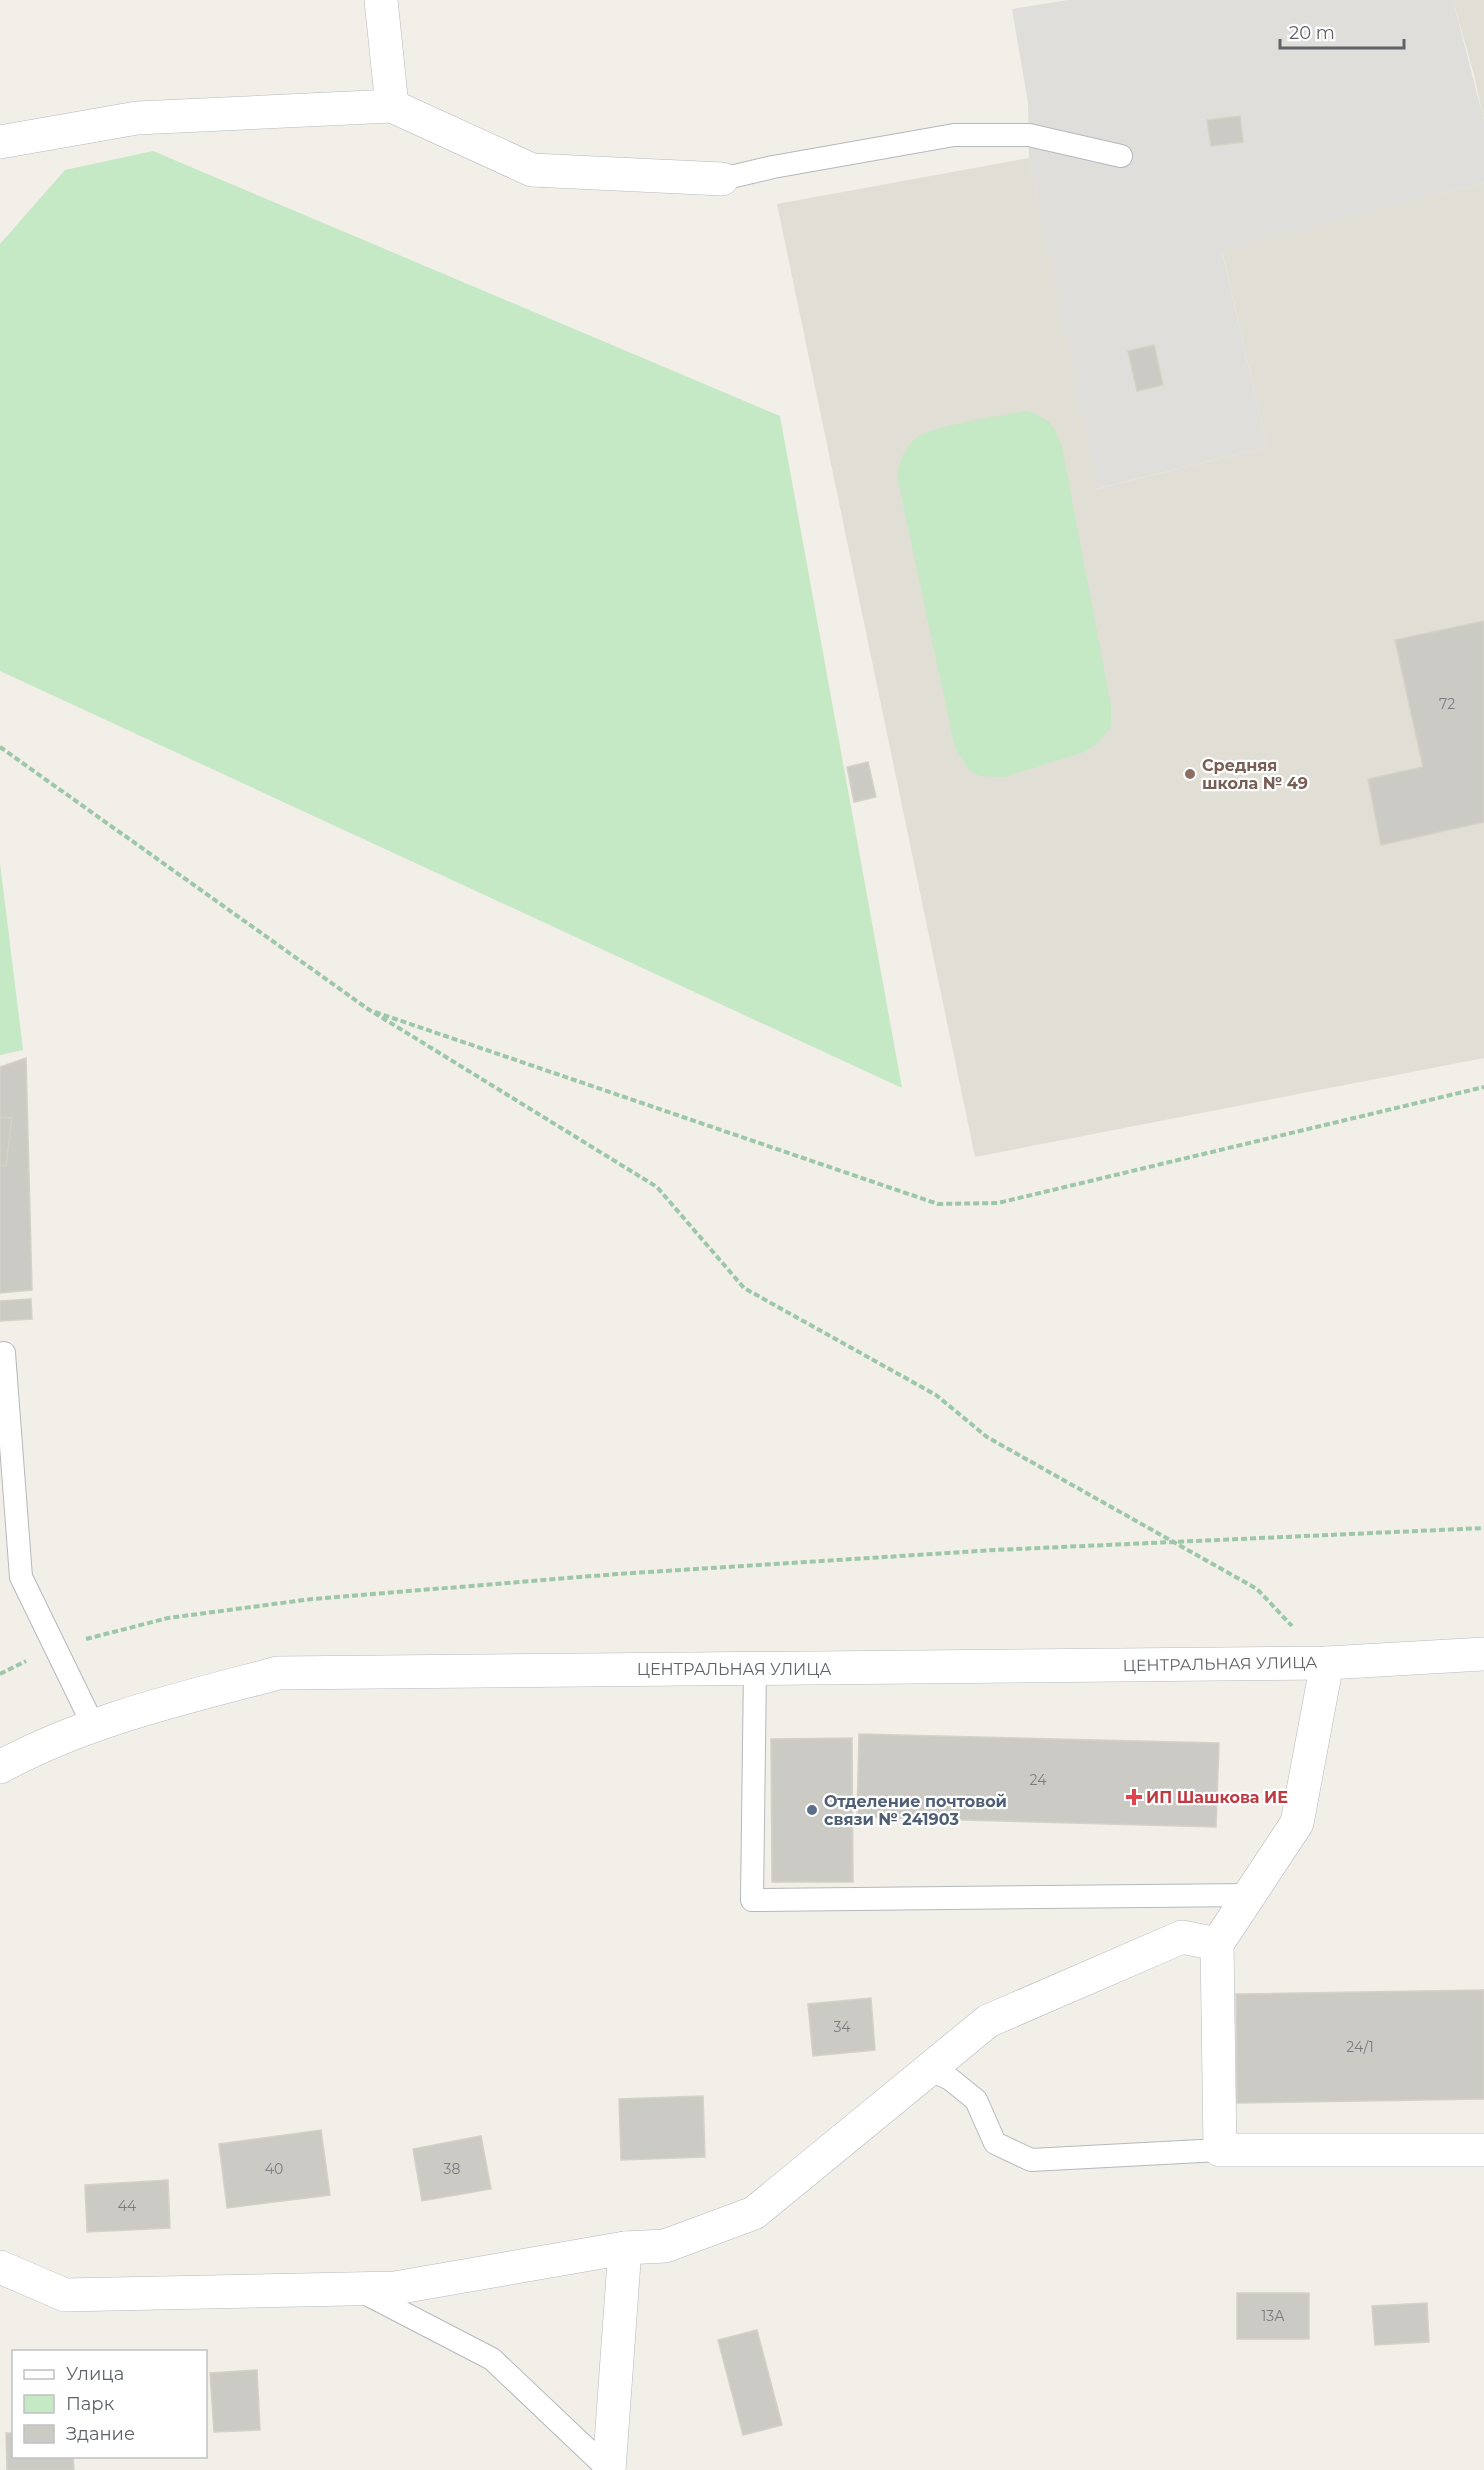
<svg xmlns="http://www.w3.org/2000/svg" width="1484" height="2470" font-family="Montserrat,sans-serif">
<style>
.industrial{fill:#e0deda}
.education{fill:#e1ded6}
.green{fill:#c5e8c5}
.building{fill:#cccac5;stroke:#d6d1c6;stroke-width:1.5}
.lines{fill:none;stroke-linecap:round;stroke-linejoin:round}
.lane-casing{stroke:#b5b8bc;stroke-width:24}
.street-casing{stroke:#b5b8bc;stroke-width:34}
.secondary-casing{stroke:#b6babf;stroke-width:34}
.path{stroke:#9cc7a9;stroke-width:4;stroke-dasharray:6 3;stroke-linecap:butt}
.lane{stroke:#fff;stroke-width:22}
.street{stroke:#fff;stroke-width:33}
.secondary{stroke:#fff;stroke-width:33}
.education-dot{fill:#8d6e63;stroke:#fff;stroke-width:2}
.health-dot{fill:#e0444e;stroke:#fff;stroke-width:2}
.service-dot{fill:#5c6f8a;stroke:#fff;stroke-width:2}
.labels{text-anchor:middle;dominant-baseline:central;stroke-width:4.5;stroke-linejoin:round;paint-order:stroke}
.number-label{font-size:14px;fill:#7a7d7f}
.education-label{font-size:16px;font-weight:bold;fill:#785e54;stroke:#fff;text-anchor:start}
.street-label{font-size:16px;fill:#5f6368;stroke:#fff}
.health-label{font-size:16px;font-weight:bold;fill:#be3a42;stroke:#fff;text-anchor:start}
.service-label{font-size:16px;font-weight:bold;fill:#4e5e75;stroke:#fff;text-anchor:start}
</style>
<rect width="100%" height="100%" fill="#f1efe8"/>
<path class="industrial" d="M1068,0H1453L1484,121V183L1222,251L1267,447L1096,489L1029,158L1028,103L1012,9Z"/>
<g class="education">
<path d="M1453,0H1484V121L1474,75Z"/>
<path d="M1029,158L1097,489L1267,447L1222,250L1484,183V1058L975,1157L777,204Z"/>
</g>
<g class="green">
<path d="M153,151L780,416L902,1088L0,671V244L65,170Z"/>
<path d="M1027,411C1049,419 1055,425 1062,447L1111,705V727L1097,744L1084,752L1004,777L979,776L968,769L955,748L897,476C900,461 903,450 915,439C929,426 1005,415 1027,411Z"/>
<path d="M0,863L23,1050L0,1055Z"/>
</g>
<g class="building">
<path d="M1240,116L1243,142L1211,146L1207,120Z"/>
<path d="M1154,345L1163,385L1137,391L1128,351Z"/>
<path d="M1484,621V822L1381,845L1368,779L1423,767L1395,640Z"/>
<path d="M868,762L876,797L854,802L847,767Z"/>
<path d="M26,1058L32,1290L0,1293V1067Z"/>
<path d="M0,1117L12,1118L6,1166L0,1165Z"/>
<path d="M31,1299L32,1319L0,1321V1301Z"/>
<path d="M859,1734L1219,1743L1216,1827L857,1817Z"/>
<path d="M852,1738L853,1882H772L771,1739Z"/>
<path d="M1484,1990V2099L1237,2103L1236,1994Z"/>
<path d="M871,1998L875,2050L813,2056L808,2004Z"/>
<path d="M703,2096L705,2157L621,2160L619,2099Z"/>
<path d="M321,2130L330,2195L227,2208L219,2144Z"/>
<path d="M481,2136L491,2189L422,2201L413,2149Z"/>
<path d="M168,2180L170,2228L87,2232L85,2185Z"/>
<rect x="1237" y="2293" width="72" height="46"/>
<path d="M1427,2303L1429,2342L1375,2345L1372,2306Z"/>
<path d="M757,2330L782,2425L743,2435L718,2340Z"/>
<path d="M257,2370L260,2430L214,2432L210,2373Z"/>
<path d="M6,2433H14V2456H73L74,2470H7Z"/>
</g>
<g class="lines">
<g class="lane-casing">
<g id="lane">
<path d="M722,179L773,167L954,135H1029L1121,156"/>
<path d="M0,1354L4,1353L21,1577L94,1727"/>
<path d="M755,1668L752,1900L1249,1895"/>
<path d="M929,2069L950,2079L976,2100L995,2143L1031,2160L1220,2150"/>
<path d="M359,2290L492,2359L609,2470"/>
</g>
</g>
<g class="street-casing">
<g id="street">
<path d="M381,0L392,106"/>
<path d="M0,142L137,118L392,106L532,170L722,179"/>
<path d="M1327,1663L1297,1823L1217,1944L1220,2150H1484"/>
<path d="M0,2267L65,2295L395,2288L625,2248L665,2246L754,2213L988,2021L1182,1937L1217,1944"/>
<path d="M609,2470L625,2248"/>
</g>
</g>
<g class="secondary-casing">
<path id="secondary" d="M0,1767C86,1720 184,1698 278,1673L1327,1663L1484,1654"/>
</g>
<g class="path">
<path d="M0,747L368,1009L657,1187L744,1288L936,1395L987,1437L1257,1589L1292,1626"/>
<path d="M375,1012L938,1204L998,1203L1484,1087"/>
<path d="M86,1639L168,1618L312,1599L617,1574L995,1550L1484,1528"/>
<path d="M0,1674L26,1661"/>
</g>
<use href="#lane" class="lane"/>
<use href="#street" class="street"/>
<use href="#secondary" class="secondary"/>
</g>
<circle class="education-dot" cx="1190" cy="774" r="6"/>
<path class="health-dot" d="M1131 1788h6v6h6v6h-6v6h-6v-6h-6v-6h6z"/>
<circle class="service-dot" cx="812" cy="1810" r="6"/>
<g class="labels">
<g class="number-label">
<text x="1447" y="704">72</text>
<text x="1038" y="1780">24</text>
<text x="842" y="2027">34</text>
<text x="1360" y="2047">24/1</text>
<text x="274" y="2169">40</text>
<text x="452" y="2169">38</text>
<text x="127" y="2206">44</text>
<text x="1273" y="2316">13А</text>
</g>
<g class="education-label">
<text x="1202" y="765">Средняя<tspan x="1202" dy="18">школа № 49</tspan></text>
</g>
<g class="street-label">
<text transform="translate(1220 1664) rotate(-1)">ЦЕНТРАЛЬНАЯ УЛИЦА</text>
<text x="734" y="1669">ЦЕНТРАЛЬНАЯ УЛИЦА</text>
</g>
<g class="health-label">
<text x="1146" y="1797">ИП Шашкова ИЕ</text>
</g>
<g class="service-label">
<text x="824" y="1801">Отделение почтовой<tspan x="824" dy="18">связи № 241903</tspan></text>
</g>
</g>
<rect x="12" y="2350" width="195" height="108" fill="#ffffff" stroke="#bfc1c3" stroke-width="1.5"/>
<rect x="24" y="2370" width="30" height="9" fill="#ffffff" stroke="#bfc1c3" stroke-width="1.5"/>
<text x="66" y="2380" font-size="18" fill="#5f6368">Улица</text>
<rect x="24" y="2395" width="30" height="18" fill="#c5e8c5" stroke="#bfc1c3" stroke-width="1.5"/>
<text x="66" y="2410" font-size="18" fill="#5f6368">Парк</text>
<rect x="24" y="2425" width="30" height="18" fill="#cccac5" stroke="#bfc1c3" stroke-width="1.5"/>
<text x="66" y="2440" font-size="18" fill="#5f6368">Здание</text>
<path d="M1280 39v9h124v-9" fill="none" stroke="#5f6368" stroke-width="3"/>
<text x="1289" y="39" font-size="18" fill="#5f6368" stroke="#ffffff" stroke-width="4.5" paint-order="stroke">20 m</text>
</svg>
